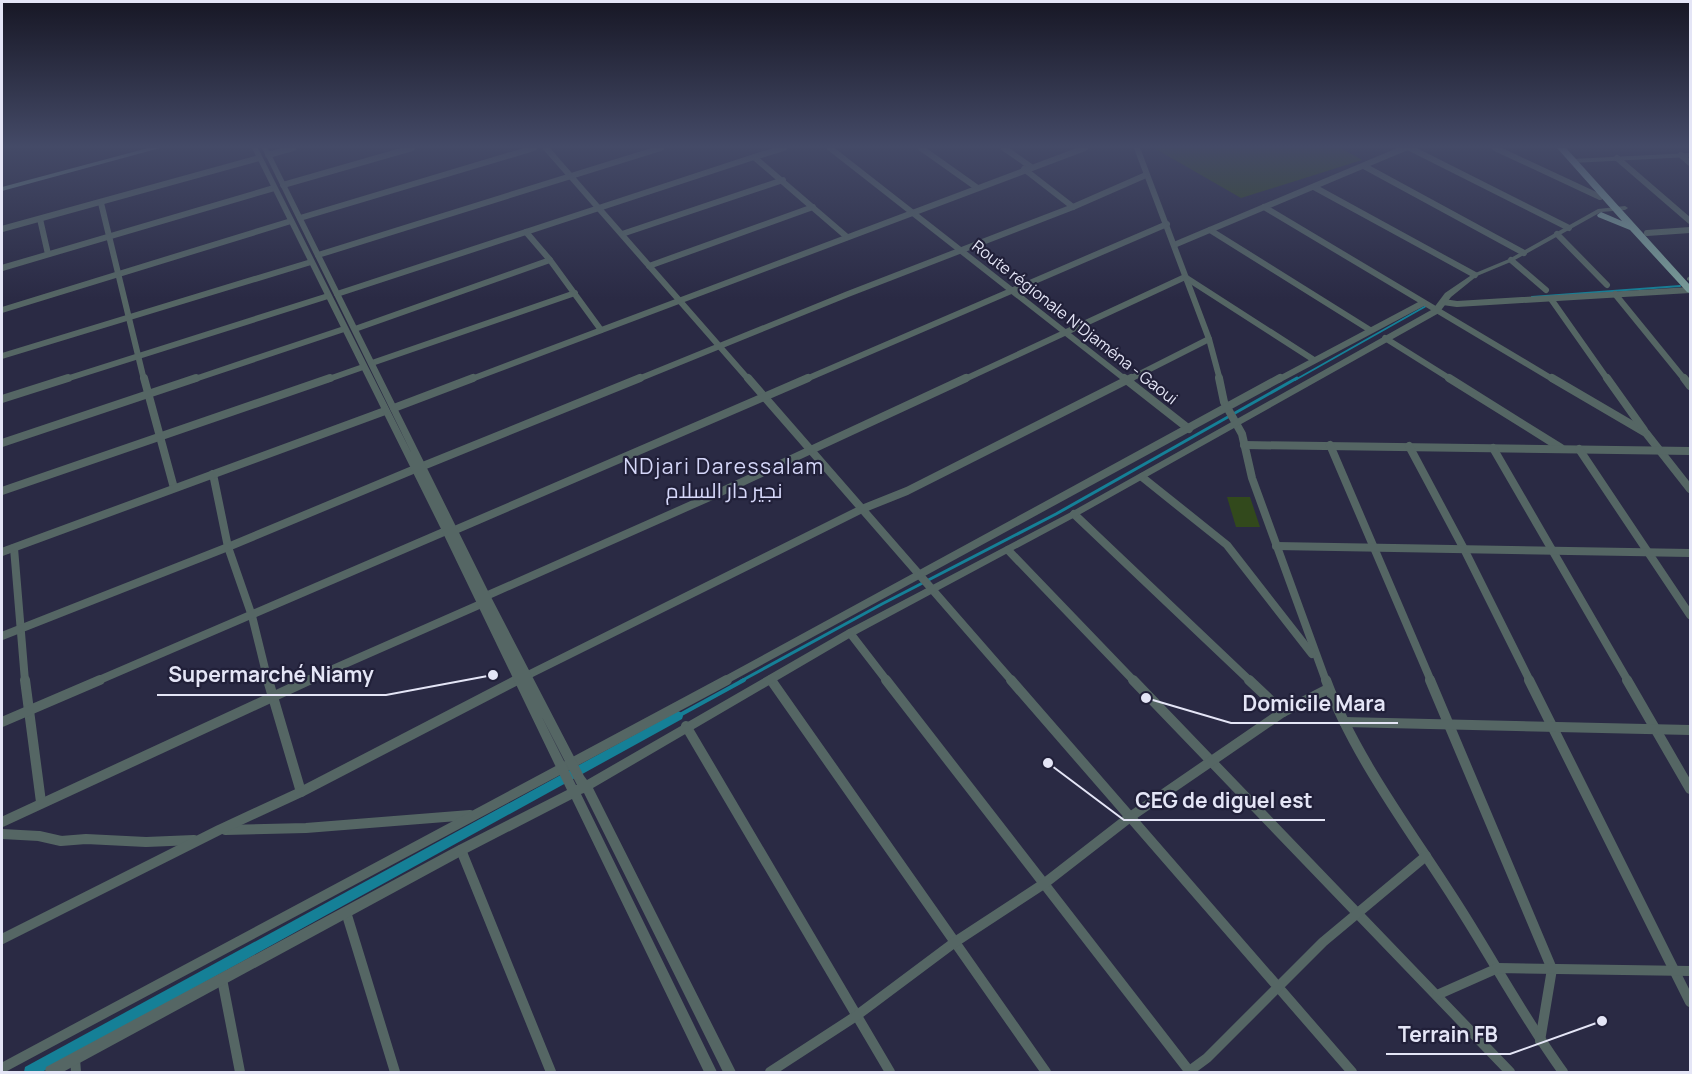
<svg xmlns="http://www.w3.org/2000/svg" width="1692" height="1074" font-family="Manrope,Cairo,sans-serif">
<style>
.green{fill:#32491c}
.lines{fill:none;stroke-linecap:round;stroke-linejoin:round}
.stream-far2{stroke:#158097;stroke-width:2}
.stream-far1{stroke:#158097;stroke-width:3}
.stream{stroke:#158097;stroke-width:4}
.canal{fill:#158097;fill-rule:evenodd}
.minor-far2{stroke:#556664;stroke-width:6}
.minor-far1{stroke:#556664;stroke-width:8}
.minor{stroke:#556664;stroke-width:10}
.tertiary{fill:#556664;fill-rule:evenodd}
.secondary{fill:#6a8682;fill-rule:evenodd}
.primary{fill:#7b9e9a;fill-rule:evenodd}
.labels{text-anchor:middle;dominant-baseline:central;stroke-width:4.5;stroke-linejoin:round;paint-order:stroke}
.far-street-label{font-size:16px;fill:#e4e5f6;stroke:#212039}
.neighbourhood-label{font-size:21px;letter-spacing:1.5px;fill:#d5d7f9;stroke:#212039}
.leader{fill:none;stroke:#e4e5f6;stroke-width:2}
.callout-dot{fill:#e4e5f6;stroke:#212039;stroke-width:2}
.callout-label{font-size:21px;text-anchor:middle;font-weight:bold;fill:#e4e5f6;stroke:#212039;stroke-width:4.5;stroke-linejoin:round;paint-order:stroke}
</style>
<rect width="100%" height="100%" fill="#2a2a44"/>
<g class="green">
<path d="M1154,148H1341L1362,160L1241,198Z"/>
<path d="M1227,497H1250L1260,527H1236Z"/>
</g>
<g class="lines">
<g class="stream-far2">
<path d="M1532,297L1680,286"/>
<path d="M1295,380L1426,306"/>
</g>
<path class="stream-far1" d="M741,681L882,604L1056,514L1297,378"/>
<path class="stream" d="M678,716L744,680"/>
<path class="canal" d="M678,711L682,713L683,716L682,719L42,1072H24L25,1067Z"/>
<g class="minor-far2">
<path d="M546,148L749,380"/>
<path d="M784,148L754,157L847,237"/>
<path d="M830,148L1126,380"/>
<path d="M921,148L976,187"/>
<path d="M1004,148L1031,167"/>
<path d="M1137,148L1209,339L1220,380"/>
<path d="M1410,148L1569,228"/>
<path d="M1495,148L1600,197"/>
<path d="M268,155L293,148"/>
<path d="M1681,155L1690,163"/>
<path d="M1617,158L1690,221"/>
<path d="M1364,166L1524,253"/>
<path d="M1024,169L1073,207"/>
<path d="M283,185L412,148"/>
<path d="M1314,187L1475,275"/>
<path d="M101,203L144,380"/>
<path d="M1264,207L1554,380"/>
<path d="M300,218L534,148"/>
<path d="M40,219L48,254"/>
<path d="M2,229L259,158"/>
<path d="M1210,230L1370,330"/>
<path d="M526,232L550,260L601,330"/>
<path d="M1647,233L1690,230"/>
<path d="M622,234L783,180"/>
<path d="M1557,234L1607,285"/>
<path d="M1174,245L1405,148"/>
<path d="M318,255L661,148"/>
<path d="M1511,260L1546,290"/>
<path d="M649,266L813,207"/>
<path d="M2,268L274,188"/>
<path d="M337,294L754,157"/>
<path d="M1615,294L1685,380"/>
<path d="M1551,299L1608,380"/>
<path d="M1443,302L1457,304L1690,290"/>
<path d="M2,310L291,221"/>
<path d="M355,329L550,260"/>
<path d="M1385,338L1452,380"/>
<path d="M2,356L311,262"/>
<path d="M372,363L575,293"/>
<path d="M63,380L328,296"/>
<path d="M192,380L344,329"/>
<path d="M326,380L363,367"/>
<path d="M469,380L1085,148"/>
<path d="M636,380L848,294L1073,207L1146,175"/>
<path d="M804,380L1167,224"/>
<path d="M963,380L1185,277L1314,360"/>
<path d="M1128,380L1209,339"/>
<path d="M1278,380L1423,303"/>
</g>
<g class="minor-far1">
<path d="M144,378L174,488"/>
<path d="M748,378L1012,681"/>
<path d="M1124,378L1189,429"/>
<path d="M1219,378L1224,402L1242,434L1252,478L1326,681"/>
<path d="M1449,378L1561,448"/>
<path d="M1552,378L1646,433L1690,489"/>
<path d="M1607,378L1644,430"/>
<path d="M1684,378L1690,386"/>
<path d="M2,399L68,378"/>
<path d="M394,408L473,378"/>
<path d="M2,443L196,378"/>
<path d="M1244,445L1690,451"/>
<path d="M1330,445L1431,681"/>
<path d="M1409,446L1464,549L1530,681"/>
<path d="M1493,448L1628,681"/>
<path d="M1579,449L1690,615"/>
<path d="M423,466L640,378"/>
<path d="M213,474L228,547L252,616L268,681"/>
<path d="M1142,477L1227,545L1312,654"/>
<path d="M2,491L330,378"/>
<path d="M1074,514L1250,681"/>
<path d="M455,530L808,378"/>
<path d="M1276,546L1690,553"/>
<path d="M14,548L25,681"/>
<path d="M1008,550L1134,681"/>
<path d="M2,552L385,411"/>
<path d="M486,596L714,495L966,378"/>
<path d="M850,633L887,681"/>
<path d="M2,636L228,547L415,469"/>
<path d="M528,675L862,509L907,491L1131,378"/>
<path d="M771,679L773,681"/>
<path d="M97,681L446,531"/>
<path d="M306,681L481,604"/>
<path d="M514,681L518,679"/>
<path d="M724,681L1280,378"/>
</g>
<g class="minor">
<path d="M25,680L41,802"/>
<path d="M268,680L301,792"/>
<path d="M771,680L1046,1072"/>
<path d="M886,680L1190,1072"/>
<path d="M1011,680L1352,1072"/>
<path d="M1133,680L1510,1072"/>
<path d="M1249,680L1283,712"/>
<path d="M1326,680C1354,756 1410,830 1454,899C1491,956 1523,1017 1563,1072"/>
<path d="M1430,680L1552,969L1540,1041"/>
<path d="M1529,680L1690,1002"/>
<path d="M1627,680L1690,789"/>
<path d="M2,722L100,680"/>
<path d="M1344,722L1690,730"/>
<path d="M686,726L890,1072"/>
<path d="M2,822L309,680"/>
<path d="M225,830L306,828L470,815"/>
<path d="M2,834L39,836L61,841L86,839L146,842L194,840"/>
<path d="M461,850L551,1072"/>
<path d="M346,912L395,1072"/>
<path d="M2,939L219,830L301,792L517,680"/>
<path d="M222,979L240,1072"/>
<path d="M1437,995L1498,968L1690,971"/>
<path d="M75,1059L76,1072"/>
<path d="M2,1068L727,680"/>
<path d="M770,1072L856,1016L955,942L1045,883L1130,817L1283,712L1328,689"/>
<path d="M1188,1072L1207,1058L1323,942L1426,856"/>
</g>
<g class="tertiary">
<path d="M252,148H258L412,454L262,148H268L490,595L584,776L587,780L847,630L1071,512L1433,309L1445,293L1473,274L1509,259L1598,209L1625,206L1628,208L1625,210L1601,212L1513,261L1477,276L1451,297L1439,313L1077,516L853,636L593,788L736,1072H723L584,793L581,794L717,1072H704L572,799L465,854L63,1072H45L46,1067L457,846L567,790L442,531ZM542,717L577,785H576Z"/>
<path d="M1690,153V157L1572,163L1569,161L1572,159Z"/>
<path d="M1690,276V281L1687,280V278Z"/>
</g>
<path class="secondary" d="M148,148H160L2,191V187Z"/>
<path class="primary" d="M1557,148H1566L1690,285V293L1687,292L1630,230L1598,217L1597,215L1601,212L1622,221Z"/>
</g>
<linearGradient id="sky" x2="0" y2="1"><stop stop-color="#171725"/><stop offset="0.49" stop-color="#444a67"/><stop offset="1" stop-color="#444a67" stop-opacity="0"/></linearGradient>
<rect width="1692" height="299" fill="url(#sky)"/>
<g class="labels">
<g class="far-street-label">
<text transform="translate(1075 322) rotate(38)">Route régionale N'Djaména - Gaoui</text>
</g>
<g class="neighbourhood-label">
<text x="724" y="466">NDjari Daressalam<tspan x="724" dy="24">نجير دار السلام</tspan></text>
</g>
</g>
<path class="leader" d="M493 675L386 695H157M1146 698L1231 723H1398M1048 763L1124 820H1325M1602 1021L1510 1054H1386"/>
<g class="callout-dot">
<circle cx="493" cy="675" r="6"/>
<circle cx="1146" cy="698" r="6"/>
<circle cx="1048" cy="763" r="6"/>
<circle cx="1602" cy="1021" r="6"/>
</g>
<g class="callout-label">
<text x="271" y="682">Supermarché Niamy</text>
<text x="1314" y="711">Domicile Mara</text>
<text x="1224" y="808">CEG de diguel est</text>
<text x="1448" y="1042">Terrain FB</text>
</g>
<rect width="1692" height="1074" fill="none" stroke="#e4e5f6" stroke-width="6"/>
</svg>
